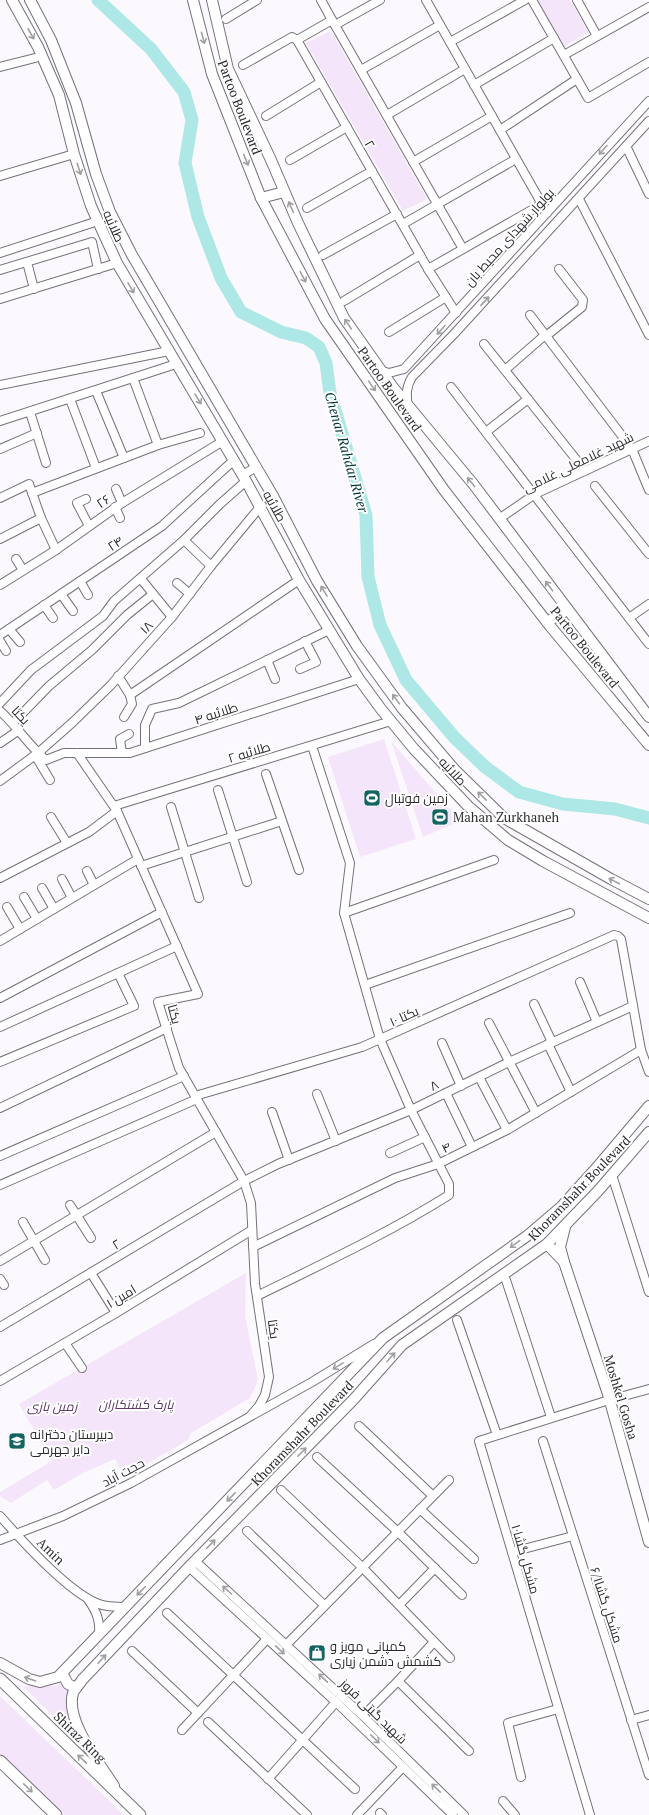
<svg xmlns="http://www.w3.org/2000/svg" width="649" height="1815" font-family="'PT Serif',Cairo,serif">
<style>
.green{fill:#f4e5fa}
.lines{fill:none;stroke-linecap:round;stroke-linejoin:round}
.river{stroke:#ade8e7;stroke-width:13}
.minor-casing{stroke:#77707a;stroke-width:10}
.major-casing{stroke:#77707a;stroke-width:12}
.highway-casing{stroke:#77707a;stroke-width:13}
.minor{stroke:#fff;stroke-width:8}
.major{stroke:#fff;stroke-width:10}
.highway{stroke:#fff;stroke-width:11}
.oneway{stroke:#a09fa1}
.labels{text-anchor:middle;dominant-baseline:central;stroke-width:4;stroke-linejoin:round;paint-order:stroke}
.street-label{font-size:13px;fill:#2d2a2f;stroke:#fff}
.poi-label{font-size:13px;fill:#2d2a2f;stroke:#fff;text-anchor:start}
.park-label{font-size:13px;font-style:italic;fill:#5b386a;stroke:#fff}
.water-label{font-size:14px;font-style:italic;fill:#003737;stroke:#fff}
</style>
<rect width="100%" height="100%" fill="#fcf9fe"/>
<g class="green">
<path d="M537,0H570L588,32L564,47Z"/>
<path d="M331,31L427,199L403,211L306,43Z"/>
<path d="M384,739L416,839L360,857L328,757Z"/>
<path d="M391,741L460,821L423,837Z"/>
<path d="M246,1273L245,1316L258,1380L250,1398L191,1433L188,1440L124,1477L115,1459L83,1473L54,1490L47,1480L11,1503L0,1496V1492L52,1461L19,1404Z"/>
<path d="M63,1682L71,1689L68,1731L23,1686H57Z"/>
<path d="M0,1696L124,1815H65L0,1753Z"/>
</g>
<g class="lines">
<path class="river" d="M98,0L151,49L184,92L192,120L185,163L198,217L221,278L241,312L281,332L306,338L319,347L326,363L330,393L366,515L368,577L380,625L406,680L454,737L484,766L519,792L563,804L615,809L649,818"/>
<g class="minor-casing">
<g id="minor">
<path d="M321,0L332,20L297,40L428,269L456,313"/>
<path d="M426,0L547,213"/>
<path d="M532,0L588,98L649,62"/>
<path d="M577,0L597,36"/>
<path d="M226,19L257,0"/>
<path d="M332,20L463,249"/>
<path d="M335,25L380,0"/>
<path d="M450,42L525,0"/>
<path d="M564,55L649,7"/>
<path d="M243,65L292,37L297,40"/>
<path d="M0,67L35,58"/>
<path d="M361,70L440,25"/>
<path d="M474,85L554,38"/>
<path d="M387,115L465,69"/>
<path d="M266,116L321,82"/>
<path d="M500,130L577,79"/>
<path d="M626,146L649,194"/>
<path d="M290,160L347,127"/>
<path d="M413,162L492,116"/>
<path d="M0,176L74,154"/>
<path d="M579,199L649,335"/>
<path d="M307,208L372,171"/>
<path d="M403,224L516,159"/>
<path d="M0,253L98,221"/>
<path d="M323,255L397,214"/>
<path d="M27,262L34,289"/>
<path d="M428,269L542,204"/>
<path d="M0,270L92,242L98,269"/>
<path d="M0,299L117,263"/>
<path d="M344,301L420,255"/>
<path d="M530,315L632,449L649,490"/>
<path d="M389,332L446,297"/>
<path d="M546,336L582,307L583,300L559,269"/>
<path d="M484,344L579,463"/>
<path d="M379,370L389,373L404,369L649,101"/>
<path d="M505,370L545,335"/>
<path d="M133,378L158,445"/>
<path d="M0,385L169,351"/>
<path d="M451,387L649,644"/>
<path d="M96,391L124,458"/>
<path d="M70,399L96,468"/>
<path d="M408,406C406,395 406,387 412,377L454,334L649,121"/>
<path d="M30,412L46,463"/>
<path d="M0,421L176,364"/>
<path d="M486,432L528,399"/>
<path d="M0,449L37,433"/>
<path d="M243,475L256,467"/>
<path d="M595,486L649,554"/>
<path d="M116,489L122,503"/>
<path d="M32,493L158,445L200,433"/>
<path d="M0,498L29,484L41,518L56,550"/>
<path d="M86,499L77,503L89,526"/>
<path d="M115,507L120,518"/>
<path d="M499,519L535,494L649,441"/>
<path d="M0,539L41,518"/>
<path d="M184,540L211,566"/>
<path d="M16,559L23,570"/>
<path d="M141,579L172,617"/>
<path d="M80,581L88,595"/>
<path d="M177,583L190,594"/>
<path d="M0,585L56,550L122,503L223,441"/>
<path d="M61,594L73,611"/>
<path d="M44,605L53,618"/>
<path d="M629,618L649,604"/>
<path d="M9,629L20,642"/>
<path d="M0,635L162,526L234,460"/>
<path d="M0,641L6,651"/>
<path d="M267,660L275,679"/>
<path d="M300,669L316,662L305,641"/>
<path d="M118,676L130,695L299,580"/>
<path d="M0,703L31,670L103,616L114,601L184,540L220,504L246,481"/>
<path d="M0,711C17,726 29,746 46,760L64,753H130L359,679"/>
<path d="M124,717L132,704L130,695"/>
<path d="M13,723L49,686L92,650L127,615L153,594"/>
<path d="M0,743L19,730"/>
<path d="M145,748V725L152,709L179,703L329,630"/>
<path d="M77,753L117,811L198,994L158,1002L179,1068L244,1181L251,1203L255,1284L269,1377L265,1395L259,1406L251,1415"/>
<path d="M122,753L120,739L129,734"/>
<path d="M35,755L50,780"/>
<path d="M266,774L299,870"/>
<path d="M0,781L38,753L73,722L110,686L172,617L211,566L260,507"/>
<path d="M218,790L247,882"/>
<path d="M114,806L391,721"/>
<path d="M171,807L199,898"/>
<path d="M51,817L67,843"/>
<path d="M141,866L282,821"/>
<path d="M87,871L94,885"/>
<path d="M0,878L89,832L117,811"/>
<path d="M62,879L72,898"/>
<path d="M42,888L54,909"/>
<path d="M24,897L37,919"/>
<path d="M7,907L20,929"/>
<path d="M344,913L494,860"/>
<path d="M0,941L138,859"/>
<path d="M580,982L597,1022"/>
<path d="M365,985L570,913"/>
<path d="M0,998L162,912"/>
<path d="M534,1004L552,1042"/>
<path d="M489,1023L536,1113"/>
<path d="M0,1027L177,946"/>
<path d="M442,1043L461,1086"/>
<path d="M548,1044L571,1092"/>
<path d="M0,1062L134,1006L118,973"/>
<path d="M479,1077L507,1130"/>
<path d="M446,1093L472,1147"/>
<path d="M317,1094L336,1141"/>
<path d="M195,1096L362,1047L614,935L618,936L621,939L641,1050L649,1072"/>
<path d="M0,1108L167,1028"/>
<path d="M272,1112L289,1160"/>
<path d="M390,1153L425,1137"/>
<path d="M0,1156L184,1076"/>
<path d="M612,1175L649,1292"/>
<path d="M0,1185L197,1099"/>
<path d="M70,1205L91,1238"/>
<path d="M23,1222L45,1260"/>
<path d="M253,1247L395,1178L438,1164L507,1130L641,1050"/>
<path d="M0,1261L216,1132"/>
<path d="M91,1273L116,1313"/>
<path d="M0,1279L4,1285"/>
<path d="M506,1280L551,1417"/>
<path d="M257,1296C322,1264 387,1234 449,1195V1184L411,1110L380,1039L344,913L350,863L312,746"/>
<path d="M457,1320L497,1435"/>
<path d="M0,1327L244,1181L278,1164L411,1110L509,1062L633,1006"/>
<path d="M65,1343L82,1368"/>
<path d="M0,1381L116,1313L252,1230"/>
<path d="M359,1426L433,1496"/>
<path d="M543,1441L649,1775"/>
<path d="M317,1457L398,1532L462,1595"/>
<path d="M281,1490L362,1567L450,1658"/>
<path d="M420,1509L474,1559"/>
<path d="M0,1516C22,1541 69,1593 99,1604C107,1607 117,1607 126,1607"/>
<path d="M247,1531L324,1605"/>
<path d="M0,1540L63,1516L131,1483L312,1382L374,1344"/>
<path d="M512,1552L573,1536"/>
<path d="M195,1561L363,1716L464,1815"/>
<path d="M189,1567L336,1702L453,1815"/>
<path d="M89,1601C97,1612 100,1621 99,1635"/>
<path d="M399,1605L435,1568"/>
<path d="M167,1613L355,1789"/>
<path d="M287,1644L449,1480"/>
<path d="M132,1651L198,1713"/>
<path d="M398,1681L469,1751"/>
<path d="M363,1716L398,1681L434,1642"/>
<path d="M631,1720L649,1715"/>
<path d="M208,1722L307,1815"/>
<path d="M182,1730L267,1639"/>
<path d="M521,1777L508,1723L558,1709"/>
<path d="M268,1779L336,1702"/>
<path d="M503,1801L515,1815"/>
<path d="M380,1813L382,1815"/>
<path d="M357,1815L403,1767"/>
<path d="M590,1815L479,1441L609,1400L649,1389"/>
</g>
</g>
<g class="major-casing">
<g id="major">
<path d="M12,0L38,47L59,95L74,154L91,206L117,263L246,481L299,580L359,679L381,709L414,749L468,806L508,840L543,861L649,918"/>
<path d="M30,0L51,40L76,103L96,174L110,212L132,255L273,496L317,581L357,646L402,708L454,769L504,818L611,879L649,899"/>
<path d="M193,0L212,74L261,198L325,319L444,490L550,626L649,745"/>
<path d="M212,0L228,69L271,160L298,223L344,318L392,386L474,485L649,717"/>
<path d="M261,198L284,192"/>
<path d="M547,622L567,610"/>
<path d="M547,1244L564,1262L560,1247L565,1227"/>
<path d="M564,1262L608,1394L649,1542"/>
<path d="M0,1663L29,1679L40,1682L58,1677L383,1338L527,1236L561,1207L599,1165L649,1106"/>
<path d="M62,1673L68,1684L76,1688"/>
<path d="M114,1786C99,1762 65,1721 73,1693C75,1688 80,1684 82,1680L189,1567L354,1399L402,1345L547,1244L598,1191L649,1132"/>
</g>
</g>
<g class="highway-casing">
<g id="highway">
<path d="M0,1679L140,1815"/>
<path d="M0,1761L56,1815"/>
</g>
</g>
<use href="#minor" class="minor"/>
<use href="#major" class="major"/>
<use href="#highway" class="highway"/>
</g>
<defs><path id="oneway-shaft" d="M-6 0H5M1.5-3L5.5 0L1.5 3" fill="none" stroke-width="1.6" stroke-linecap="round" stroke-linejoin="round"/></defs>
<g class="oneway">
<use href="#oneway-shaft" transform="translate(31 34) rotate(61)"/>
<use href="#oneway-shaft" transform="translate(203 38) rotate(75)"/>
<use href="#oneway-shaft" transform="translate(603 150) rotate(132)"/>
<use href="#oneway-shaft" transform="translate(246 160) rotate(68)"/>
<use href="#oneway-shaft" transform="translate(79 169) rotate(72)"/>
<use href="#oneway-shaft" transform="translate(291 207) rotate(-113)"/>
<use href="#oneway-shaft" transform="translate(303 277) rotate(62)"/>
<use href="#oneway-shaft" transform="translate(131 288) rotate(60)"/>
<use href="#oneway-shaft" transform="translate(485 301) rotate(-47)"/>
<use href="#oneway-shaft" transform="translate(348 324) rotate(-124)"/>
<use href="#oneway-shaft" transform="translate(441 330) rotate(132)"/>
<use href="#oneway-shaft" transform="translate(372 386) rotate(55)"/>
<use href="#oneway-shaft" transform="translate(198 399) rotate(59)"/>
<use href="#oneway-shaft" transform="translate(471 482) rotate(-129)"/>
<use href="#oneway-shaft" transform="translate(549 586) rotate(-127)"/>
<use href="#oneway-shaft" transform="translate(324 591) rotate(-121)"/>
<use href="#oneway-shaft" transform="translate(396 699) rotate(-126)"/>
<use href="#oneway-shaft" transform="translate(482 796) rotate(-136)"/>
<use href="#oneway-shaft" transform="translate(614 881) rotate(-152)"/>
<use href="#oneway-shaft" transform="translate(515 1244) rotate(144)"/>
<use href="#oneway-shaft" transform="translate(391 1357) rotate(-48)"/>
<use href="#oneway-shaft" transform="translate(338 1366) rotate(148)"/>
<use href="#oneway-shaft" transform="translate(302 1452) rotate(-45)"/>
<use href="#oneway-shaft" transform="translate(231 1497) rotate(134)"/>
<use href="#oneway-shaft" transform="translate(211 1544) rotate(-46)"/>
<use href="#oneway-shaft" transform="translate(227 1590) rotate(-138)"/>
<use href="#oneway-shaft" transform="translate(141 1591) rotate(134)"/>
<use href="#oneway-shaft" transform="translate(280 1650) rotate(43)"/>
<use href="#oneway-shaft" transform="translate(102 1659) rotate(-48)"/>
<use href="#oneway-shaft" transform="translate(323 1678) rotate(-137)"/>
<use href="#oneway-shaft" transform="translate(30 1679) rotate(-161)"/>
<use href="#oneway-shaft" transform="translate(375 1739) rotate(44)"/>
<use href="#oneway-shaft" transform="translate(82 1759) rotate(-136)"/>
<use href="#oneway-shaft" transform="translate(28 1788) rotate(44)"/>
<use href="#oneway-shaft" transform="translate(436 1788) rotate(-136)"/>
</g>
<defs>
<g id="stadium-square" transform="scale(0.9)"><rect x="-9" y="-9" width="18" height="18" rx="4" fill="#146463" stroke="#fff"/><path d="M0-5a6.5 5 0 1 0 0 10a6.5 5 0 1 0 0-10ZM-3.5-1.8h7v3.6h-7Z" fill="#fff"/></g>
<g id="school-square" transform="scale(0.9)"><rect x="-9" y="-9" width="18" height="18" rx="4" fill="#146463" stroke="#fff"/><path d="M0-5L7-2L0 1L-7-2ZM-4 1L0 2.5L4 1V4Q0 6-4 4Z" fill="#fff"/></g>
<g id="shop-square" transform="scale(0.9)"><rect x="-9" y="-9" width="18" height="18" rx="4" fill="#146463" stroke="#fff"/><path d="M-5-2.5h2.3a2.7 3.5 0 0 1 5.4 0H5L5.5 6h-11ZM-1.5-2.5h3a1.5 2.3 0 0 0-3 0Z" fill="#fff"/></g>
</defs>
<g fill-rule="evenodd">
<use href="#stadium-square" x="372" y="798"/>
<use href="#stadium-square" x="440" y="817"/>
<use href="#school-square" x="17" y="1441"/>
<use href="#shop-square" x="317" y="1653"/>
</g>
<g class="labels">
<g class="street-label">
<text transform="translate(240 107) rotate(69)">Partoo Boulevard</text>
<text transform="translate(370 144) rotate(60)">۲</text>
<text transform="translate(114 226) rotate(66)">طلائیه</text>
<text transform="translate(509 237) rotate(-48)">بولوار شهدای محیط بان</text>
<text transform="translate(390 389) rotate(55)">Partoo Boulevard</text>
<text transform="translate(578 462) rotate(-26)">شهید غلامعلی غلامی</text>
<text transform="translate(103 501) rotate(-35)">۲۶</text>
<text transform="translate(275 506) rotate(61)">طلائیه</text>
<text transform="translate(115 543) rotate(-34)">۲۴</text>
<text transform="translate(146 627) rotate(-46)">۱۸</text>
<text transform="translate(585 647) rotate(51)">Partoo Boulevard</text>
<text transform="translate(216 713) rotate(-18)">طلائیه ۴</text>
<text transform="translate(21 715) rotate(47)">یکتا</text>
<text transform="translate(249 752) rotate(-17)">طلائیه ۲</text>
<text transform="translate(453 771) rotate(47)">طلائیه</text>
<text transform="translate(175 1014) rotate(75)">یکتا</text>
<text transform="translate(404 1016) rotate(-24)">۱۰ یکتا</text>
<text transform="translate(434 1085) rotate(-26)">۸</text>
<text transform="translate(446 1147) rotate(-27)">۴</text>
<text transform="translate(579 1188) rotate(-46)">Khoramshahr Boulevard</text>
<text transform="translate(116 1244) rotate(-31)">۲</text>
<text transform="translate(121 1296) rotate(-31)">امین ۱</text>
<text transform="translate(274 1329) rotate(82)">یکتا</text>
<text transform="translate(621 1397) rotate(73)">Moshkel Gosha</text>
<text transform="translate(302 1433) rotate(-46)">Khoramshahr Boulevard</text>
<text transform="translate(123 1472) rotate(-28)">حجت آباد</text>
<text transform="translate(51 1551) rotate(44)">Amin</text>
<text transform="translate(526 1559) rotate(74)">مشکل گشا۱۰</text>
<text transform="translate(607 1605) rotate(72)">مشکل گشا۶/۱</text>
<text transform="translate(374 1711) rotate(44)">شهید گیتی فروز</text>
<text transform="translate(80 1737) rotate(44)">Shiraz Ring</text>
</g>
<g class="poi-label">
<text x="385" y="798">زمین فوتبال</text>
<text x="453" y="817">Mahan Zurkhaneh</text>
<text x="30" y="1434">دبیرستان دخترانه<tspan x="30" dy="15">دایر جهرمی</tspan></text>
<text x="330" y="1646">کمپانی مویز و<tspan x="330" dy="15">کشمش دشمن زیاری</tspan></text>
</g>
<g class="park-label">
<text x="136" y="1404">پارک کشتکاران</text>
<text x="52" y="1406">زمین بازی</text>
</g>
<g class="water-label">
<text transform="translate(347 452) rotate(74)">Chenar Rahdar River</text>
</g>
</g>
</svg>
